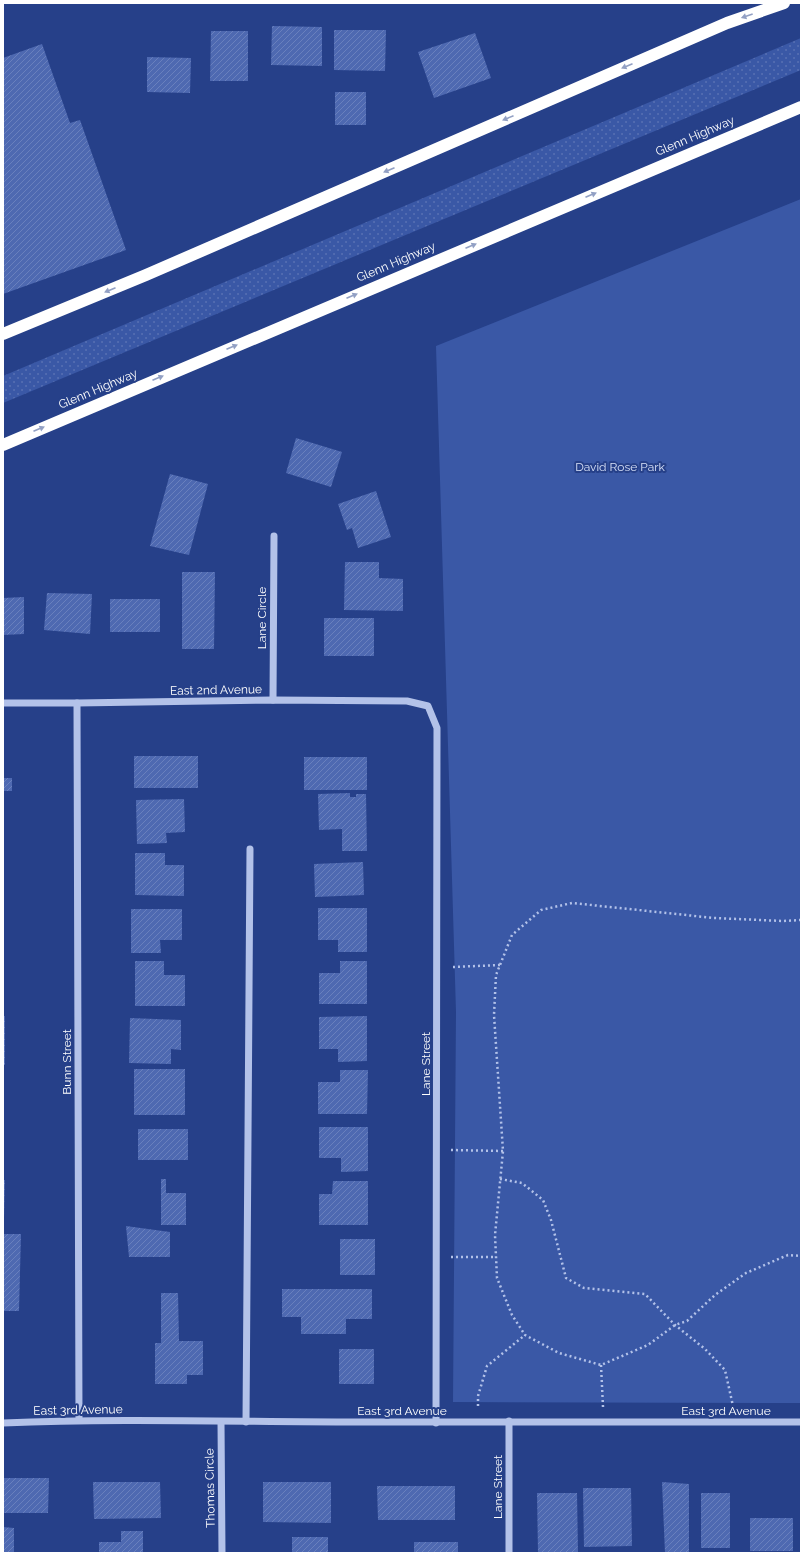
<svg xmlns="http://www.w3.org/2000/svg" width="804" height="1556" font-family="Raleway,sans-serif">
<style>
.grass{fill:url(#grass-dots)}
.green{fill:#3a58a6}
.building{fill:url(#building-hatch)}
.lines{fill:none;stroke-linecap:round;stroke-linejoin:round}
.path{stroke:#b3c2e9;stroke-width:2.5;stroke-dasharray:2 3;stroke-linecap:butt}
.minor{stroke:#b3c2e9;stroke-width:7}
.highway{stroke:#fff;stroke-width:12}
.oneway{fill:#92a0c4}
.labels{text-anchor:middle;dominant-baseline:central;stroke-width:4;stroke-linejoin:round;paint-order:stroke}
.street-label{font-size:12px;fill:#fff;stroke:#264089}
.park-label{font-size:12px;fill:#d7e0f7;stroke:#264089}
</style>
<defs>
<pattern id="grass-dots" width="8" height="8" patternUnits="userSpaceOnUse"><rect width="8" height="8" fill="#3a58a6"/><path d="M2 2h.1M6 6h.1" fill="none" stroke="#5871b3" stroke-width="1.8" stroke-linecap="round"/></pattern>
<pattern id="building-hatch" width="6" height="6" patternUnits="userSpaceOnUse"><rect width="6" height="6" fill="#4e69b1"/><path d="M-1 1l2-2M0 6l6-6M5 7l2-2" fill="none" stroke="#6980bd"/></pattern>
</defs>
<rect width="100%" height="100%" fill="#264089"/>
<path class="grass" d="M801,38V70L3,403V376Z"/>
<path class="green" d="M801,199V1403L453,1402L456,1012L436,346Z"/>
<g class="building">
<path d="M272,26L322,27V66L271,65Z"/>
<path d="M334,30H386L385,71L334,70Z"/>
<path d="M211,31H248V81H210Z"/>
<path d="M475,33L491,78L434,98L418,52Z"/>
<path d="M42,44L70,123L80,120L126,250L3,294V58Z"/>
<path d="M147,57L191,58L190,93L147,92Z"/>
<rect x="335" y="92" width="31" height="33"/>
<path d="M296,438L342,452L331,487L286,473Z"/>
<path d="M170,474L208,484L189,555L150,546Z"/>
<path d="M376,491L391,537L358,548L352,528L347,530L338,504Z"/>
<path d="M345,562H379V578L403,579V611L344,610Z"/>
<path d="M182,572H215L214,649H182Z"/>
<path d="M47,593L92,594L90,634L44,630Z"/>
<path d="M24,597V634L3,635V598Z"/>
<rect x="110" y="599" width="50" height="33"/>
<rect x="324" y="618" width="50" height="38"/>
<rect x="134" y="756" width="64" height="32"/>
<rect x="304" y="757" width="63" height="33"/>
<rect x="3" y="778" width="9" height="13"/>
<path d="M350,793V797H356V794H366L367,851H342V829L319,830L318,794Z"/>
<path d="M184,799L185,832L166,833L167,843L137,844L136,800Z"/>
<path d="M135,853H165V865H184V896L135,895Z"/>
<path d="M363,862L364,895L315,897L314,864Z"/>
<path d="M318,908H367V952H338V940H318Z"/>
<path d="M131,909H182V940H160L161,953H131Z"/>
<path d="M135,961H164V975H185V1006H135Z"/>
<path d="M340,961H367V1004H319V973H340Z"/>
<rect x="3" y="1016" width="2" height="49"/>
<path d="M367,1016V1061L338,1062V1049H319V1017Z"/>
<path d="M130,1018L181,1020V1050L171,1049V1064L129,1063Z"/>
<rect x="134" y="1069" width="51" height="46"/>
<path d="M340,1070H368L367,1114H318V1082H340Z"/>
<path d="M319,1127H368V1171L341,1172V1158H319Z"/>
<rect x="138" y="1129" width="50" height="31"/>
<path d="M161,1179H166V1193H186V1225H161Z"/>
<path d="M3,1180H5L4,1218H3Z"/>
<path d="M333,1181H368V1225H319V1194H332Z"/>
<path d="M126,1226L170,1232V1257H129Z"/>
<path d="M3,1234H21L19,1311H3Z"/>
<rect x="340" y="1239" width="35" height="36"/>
<path d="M282,1289H372V1319H346V1334H301V1317H282Z"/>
<path d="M161,1293H178L179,1341H203V1375H187V1384H155V1343H161Z"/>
<rect x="339" y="1349" width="35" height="35"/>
<path d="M3,1478H49L48,1513H3Z"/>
<path d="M93,1482H160L161,1518L94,1519Z"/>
<path d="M263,1482H331V1523L263,1522Z"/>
<path d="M662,1482L689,1484V1553H665Z"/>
<path d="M377,1486H455V1520H378Z"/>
<path d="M583,1488H631L632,1546L584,1547Z"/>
<path d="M537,1493H577L578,1553H538Z"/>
<rect x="701" y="1493" width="29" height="55"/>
<rect x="750" y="1518" width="43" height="33"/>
<path d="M3,1527L14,1528V1553H3Z"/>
<path d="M121,1531H143V1553H99V1542H121Z"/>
<rect x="292" y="1537" width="36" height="16"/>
<rect x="414" y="1542" width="44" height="11"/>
</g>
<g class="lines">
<g class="path">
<path d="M801,920L783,921L714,918L572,903L541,910L512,935L496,975L494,1015L503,1151L495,1235L497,1278L512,1315L525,1335L559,1353L601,1365L648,1345L675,1325L687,1321L715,1295L746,1273L788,1255L801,1256"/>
<path d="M453,967L500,965"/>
<path d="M451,1150L503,1151"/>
<path d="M500,1179L522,1183L543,1200L551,1220L566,1278L584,1288L645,1294L675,1325L705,1349L725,1370L733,1406"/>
<path d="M451,1257H496"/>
<path d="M601,1365L603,1407"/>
<path d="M478,1406V1396L487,1366L525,1335"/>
</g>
<g class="minor">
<path d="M273,700L274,536"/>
<path d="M3,703H77L273,700L407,701L428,706L437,728L436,1423"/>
<path d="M77,703L79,1420"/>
<path d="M509,1421V1553"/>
<path d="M221,1422L222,1553"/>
<path d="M246,1422L250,849"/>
<path d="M3,1423C121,1418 238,1422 356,1422C504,1423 653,1421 801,1422"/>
</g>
<g class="highway">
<path d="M3,334L146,275L727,23L784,3"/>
<path d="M3,445L801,107"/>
</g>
</g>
<defs><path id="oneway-solid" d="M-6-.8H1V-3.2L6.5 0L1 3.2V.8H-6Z"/></defs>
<g class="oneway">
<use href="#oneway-solid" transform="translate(747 16) rotate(161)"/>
<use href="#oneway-solid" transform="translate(627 66) rotate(157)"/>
<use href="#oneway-solid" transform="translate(508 118) rotate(157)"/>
<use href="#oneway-solid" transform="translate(389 170) rotate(157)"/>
<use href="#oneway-solid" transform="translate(591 195) rotate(-23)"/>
<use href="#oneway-solid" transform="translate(471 246) rotate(-23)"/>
<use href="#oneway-solid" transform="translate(110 290) rotate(157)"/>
<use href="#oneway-solid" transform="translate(352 296) rotate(-23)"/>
<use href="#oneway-solid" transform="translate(232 347) rotate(-23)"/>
<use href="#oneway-solid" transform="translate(158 378) rotate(-23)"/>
<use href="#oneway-solid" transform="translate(39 429) rotate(-23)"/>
</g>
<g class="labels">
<g class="street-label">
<text transform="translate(695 136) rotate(-23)">Glenn Highway</text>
<text transform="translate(396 262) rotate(-23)">Glenn Highway</text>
<text transform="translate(98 389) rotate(-23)">Glenn Highway</text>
<text transform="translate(262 618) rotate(-90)">Lane Circle</text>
<text transform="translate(216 690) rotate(-1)">East 2nd Avenue</text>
<text transform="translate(67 1062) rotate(-90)">Bunn Street</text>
<text transform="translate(426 1064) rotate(-90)">Lane Street</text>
<text transform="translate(78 1410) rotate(-1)">East 3rd Avenue</text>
<text x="402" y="1411">East 3rd Avenue</text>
<text x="726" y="1411">East 3rd Avenue</text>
<text transform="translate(498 1487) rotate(-90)">Lane Street</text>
<text transform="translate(210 1488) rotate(-91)">Thomas Circle</text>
</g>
<g class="park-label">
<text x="620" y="467">David Rose Park</text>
</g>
</g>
<rect width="804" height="1556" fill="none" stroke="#ffffff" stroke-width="8"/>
</svg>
